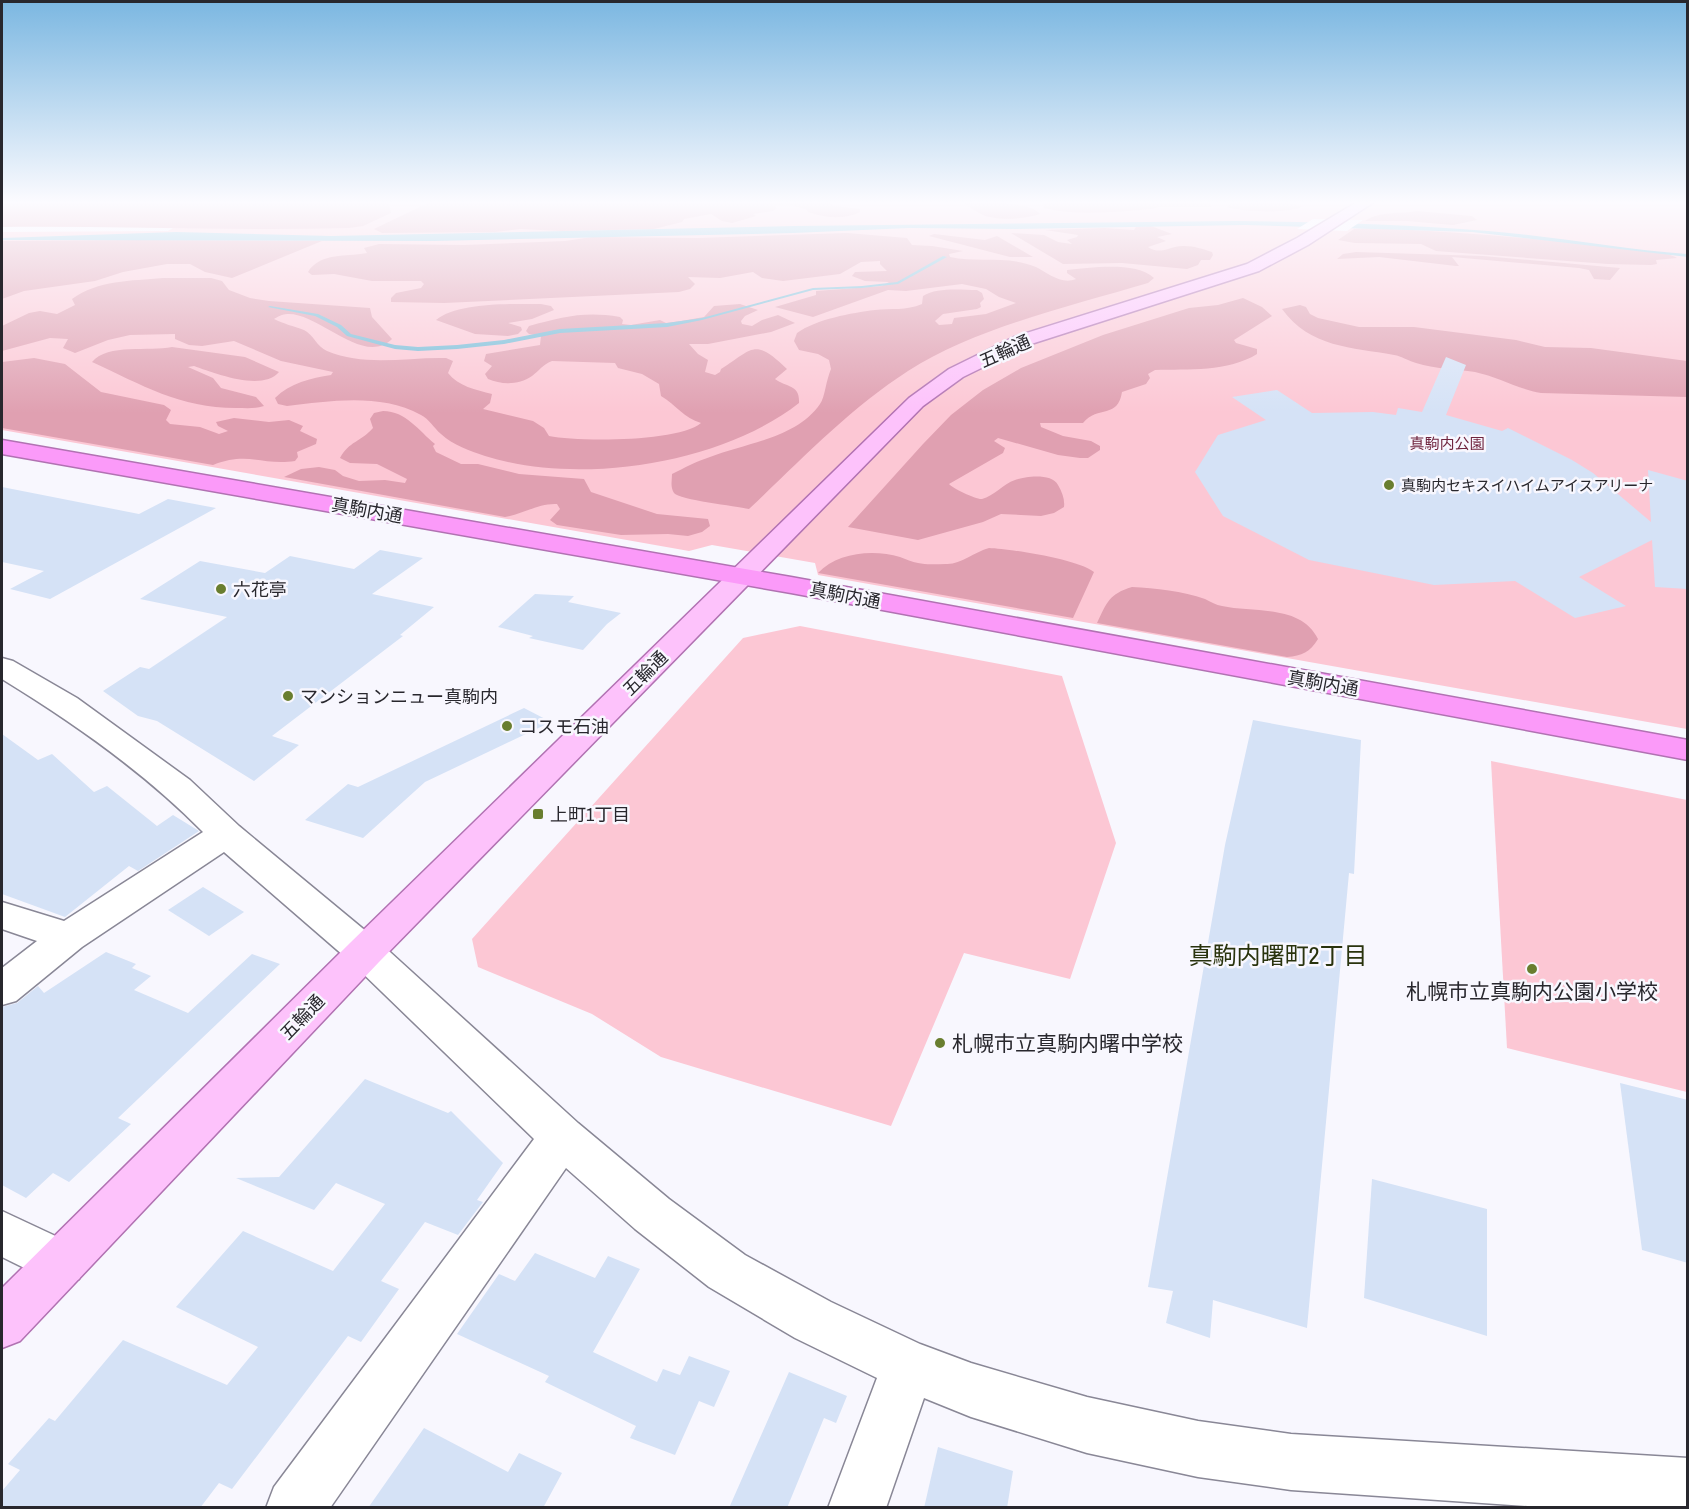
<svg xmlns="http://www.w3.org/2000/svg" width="1689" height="1509" font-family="'Archivo Narrow','Noto Sans JP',sans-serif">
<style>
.green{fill:#fcc7d4}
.forest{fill:#e0a0b1}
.water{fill:#77bbd6}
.pier{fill:#f8f7fe}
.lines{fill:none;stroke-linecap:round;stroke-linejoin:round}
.stream{fill:#77bbd6;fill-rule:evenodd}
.building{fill:#d5e2f6}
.minor-casing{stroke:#898796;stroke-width:3}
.major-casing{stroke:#b172b2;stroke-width:3}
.highway-casing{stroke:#b172b2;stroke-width:3}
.minor{fill:#fff;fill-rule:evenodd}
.major{fill:#fdc2fb;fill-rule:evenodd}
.highway{fill:#fb9af9;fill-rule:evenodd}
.poi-dot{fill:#697e2f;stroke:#f8f7fe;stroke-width:2}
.labels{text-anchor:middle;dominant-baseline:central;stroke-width:5;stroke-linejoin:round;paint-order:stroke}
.far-park-label{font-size:15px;fill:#6f243e;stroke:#f8f7fe}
.far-poi-label{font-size:15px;fill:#28272d;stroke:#f8f7fe;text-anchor:start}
.street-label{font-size:18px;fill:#28272d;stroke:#f8f7fe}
.poi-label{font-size:18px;fill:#28272d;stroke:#f8f7fe;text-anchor:start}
.near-poi-label{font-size:21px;fill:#28272d;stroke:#f8f7fe}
.near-neighbourhood-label{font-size:24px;fill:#29330d;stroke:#f8f7fe}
</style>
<rect width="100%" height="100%" fill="#f8f7fe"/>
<g class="green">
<path d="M192,202H1687V729L818,575L815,563L712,545L689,551L2,430V232L168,231L200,212Z"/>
<path d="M800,626L1062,676L1116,843L1070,979L964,953L891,1126L661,1057L592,1014L478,967L472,939L743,638Z"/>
<path d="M1491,761L1687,800V1092L1507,1048Z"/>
</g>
<g class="forest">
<path d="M2,202H389L391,213L363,226L349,228C233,231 117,226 2,227Z"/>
<path d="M430,202H830L834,206L860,209V212C844,220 825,218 808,212L806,209L785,204L774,206L777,208L773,211L753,214L756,216L732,223L722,221L711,214L684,219L682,222L654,229L562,231L520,229L495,232L382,233L374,229Z"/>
<path d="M962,202C981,202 1030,201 1040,214C1025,219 997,221 983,215C976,212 969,206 962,202Z"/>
<path d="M1046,202H1209L1212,207H1159L1151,209C1117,212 1077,216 1044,208L1043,204Z"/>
<path d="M1233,202H1280L1303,206C1291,214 1244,212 1227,207Z"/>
<path d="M1417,211L1472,216L1477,220L1453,225L1407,221H1365C1379,211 1400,214 1417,211Z"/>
<path d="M1151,226L1172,234L1157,237L1166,241L1148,247C1161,256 1171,245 1184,246C1194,246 1203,249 1212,252L1213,255L1210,260H1201L1198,265L1187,269L1122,263L1063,264L1011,233L1044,235L1058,242L1072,244L1067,240L1077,237L1078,235L1045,230L1105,228L1134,230L1136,227Z"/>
<path d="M1372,228C1455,232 1537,238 1619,248C1633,250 1666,251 1677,258L1656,260L1657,264L1651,265L1608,264L1436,251L1421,244L1355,243L1338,240L1354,229Z"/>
<path d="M847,233L907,238L912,245L932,246L963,251L949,254L950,257C978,263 1008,255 1036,267C1048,273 1061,285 1076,279L1067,273V270C1090,268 1136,261 1154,278L1148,283C1071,306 975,328 908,371C849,409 800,461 749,509C736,506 679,500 674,493C670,487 672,480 672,474C684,468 697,461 710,457C746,443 797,438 820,404C825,397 826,380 831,369L829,360L818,354L799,350L794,341L797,333C817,319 851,313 875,310C891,308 906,311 922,304L923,296C937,287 961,290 977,290L982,293L984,299L980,303L981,307L977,309L943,314L935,321L939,325L952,324L954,318L986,314L1016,303L999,297L986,289L962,284L906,291L888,290L813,317L775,307L816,295V291L882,286L889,282L865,281L852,276L855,272L887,271L880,264V261L861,262L840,274L783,281L762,278L753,272L720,278L688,277L695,284L690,289L679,292L444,303L391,302V298L396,293L421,288L424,284L421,281H372L334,274L312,275L308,272C320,252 348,257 367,253L364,248L379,244L464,245L565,241L592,237L698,238Z"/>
<path d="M934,234L985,240L997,236L1033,257H1010L929,236Z"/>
<path d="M136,240L322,241L232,278L205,272L190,264H167L123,272L95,281L24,291L2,299V241Z"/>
<path d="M1356,252L1483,256L1620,268L1610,280L1594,279L1589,270L1579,268L1452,257L1459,266H1456L1379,257L1337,259L1343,254Z"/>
<path d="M163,278H211L222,281L229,290L250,298L269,301L370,308L372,317L392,339C363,367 319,312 287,314C283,314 277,317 274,319C284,324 293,326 304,330C313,334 317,347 327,351C365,367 407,357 446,358L453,361L448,373C458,386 476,390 492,394L490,403L483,409L533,421L544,428L549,436C578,442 679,442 701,423C684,418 676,405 661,396L659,384L642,374L618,368L615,363L552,361C542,365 540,370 532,376C519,385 502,385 488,379L485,374L492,366L484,361L486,354L540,345L541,336L529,334L526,331L529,326C563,317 584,311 620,317L623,320L622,324L631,325L660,320L666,323L681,321L704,317L714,306L740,304L758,310L745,316L741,321L742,324L752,326L762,320L778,315L795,323L771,332L708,344H689L698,354L708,360L705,372L715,375L720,372L721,369C753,349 754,337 787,369L775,379C787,388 800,384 799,403C721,464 579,486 485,456C470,451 453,445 441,434C434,428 429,419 421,415C380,393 331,401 287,406L278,404L275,398C290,383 311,378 331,375L333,372L281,361L234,341L202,346L189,345L175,339V334L130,335L108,340L75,353L63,348L68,339L50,338L2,351V326L29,313L40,311L57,314L75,305L72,299C98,280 131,281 163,278Z"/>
<path d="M1243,298L1262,307L1272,316L1234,340L1236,343L1257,349V354C1228,372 1188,369 1155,370L1148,374L1150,378L1146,384L1122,392C1118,419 1098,405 1083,423H1040L1041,427L1063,436L1091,441L1100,446V450L1088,458H1080L1058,455L998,438L994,441L1005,448L1003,453L949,484C952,488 977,500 982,499C994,496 1003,484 1015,480C1026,476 1052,473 1058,485C1062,492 1065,499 1064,507L1054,513L1041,516L1001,514L983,522L918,540L848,527L923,444L951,415L983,390L1021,368L1103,335L1189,308L1218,305Z"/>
<path d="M541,304L551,306L554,310L532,319L508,323L521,327L522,330L518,334L508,336L475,334L436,320C458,302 513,304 541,304Z"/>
<path d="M1300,305L1306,307L1310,314L1318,318L1359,327H1414L1516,340L1545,347L1591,348L1687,361V397L1541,393C1518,389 1498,377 1475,372C1456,369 1435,369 1416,363C1408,361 1402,356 1394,355C1352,347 1310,348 1282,309Z"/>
<path d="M172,347L245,357L279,372C262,392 214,373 194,366L188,367L213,378L221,388L256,397L264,406C255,409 246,408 236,408C180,408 142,385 92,362C108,343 149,352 172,347Z"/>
<path d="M34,358L65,364L101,392L164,405L171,410L166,420L170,424L200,427L219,434L228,431L218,426L216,422L234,418L269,422L289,420L303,426L300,431L317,439L316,444L297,452L298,457L295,461C263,466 248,451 213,465L2,428V362Z"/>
<path d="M383,411C406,411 419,431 435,444L433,446L436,452L461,464H478L519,474L584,479L591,492L657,514L708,519L710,526L702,532L688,536L668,534L621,535L557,525L550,520L560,509L557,504C539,503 523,514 505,517L284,477L301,469L319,467L335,470L343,476L359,481L385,480L405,483L407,479L377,464L350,463L340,458C348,442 362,441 373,428L370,419L374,413Z"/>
<path d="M989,548C1011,549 1077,559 1094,572L1073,618L818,573C837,552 874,549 900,557C906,559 912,562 918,563C926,565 937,564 946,564C960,565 974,552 989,548Z"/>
<path d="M1132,587C1155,588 1183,591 1205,599C1211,602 1216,605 1222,606C1254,613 1301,604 1318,639C1310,652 1302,656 1287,657L1097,623C1107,602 1109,594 1132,587Z"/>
</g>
<path class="water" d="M1236,221C1320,222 1404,224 1488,231C1554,236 1621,249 1687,254L1688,257L1472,232L1245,225L1016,229L909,228L793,233L434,241L2,240V238L176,232L331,236L794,226Z"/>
<path class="pier" d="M1313,219L1363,220L1347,231L1297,229Z"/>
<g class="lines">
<path class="stream" d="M943,256L947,257L898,284L862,288L813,290L702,320L667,327L560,333L504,344L457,349L418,351L395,349L347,336L337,327L315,316L268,307L270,306L318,314L341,325L351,334L395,345L418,347L457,345L504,340L560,329L667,323L702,318L813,288L862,286L897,282Z"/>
</g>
<g class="building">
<path d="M1446,357L1466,365L1446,415L1502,431L1508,428L1572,460L1593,473L1651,522L1648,470L1688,481V589L1655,587L1652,540L1579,577L1626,606L1575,618L1515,581L1434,585L1309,560L1223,516L1195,472L1218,435L1266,420L1232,397L1277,390L1312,413L1373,412L1396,415L1398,408L1422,412Z"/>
<path d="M2,487L139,514L168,499L216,508L50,599L10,589L44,571L2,562Z"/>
<path d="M380,550L423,558L372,594L434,607L400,635L403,636L272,736L299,745L254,781L157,721L138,716L103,691L140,667L149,669L227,617L140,599L200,561L265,573L290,556L354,569Z"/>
<path d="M535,594L574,596L568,602L621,613L607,624L583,650L529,638L533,636L498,627Z"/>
<path d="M524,708L551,722L425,782L363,838L305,820L348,784L358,787Z"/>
<path d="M1253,720L1361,740L1354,874L1349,873L1307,1328L1213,1300L1210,1338L1166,1323L1173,1291L1148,1287L1225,845Z"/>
<path d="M2,734L38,760L52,754L94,792L107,786L157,826L173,815L199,831L138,871L129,866L65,917L2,894Z"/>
<path d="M203,887L244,912L209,936L168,910Z"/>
<path d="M106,952L136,964L132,968L151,976L134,990L188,1013L252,954L280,964L118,1118L131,1124L69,1182L53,1173L26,1198L2,1185V1007L17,1003L38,986L44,993Z"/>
<path d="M365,1079L448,1113L451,1111L503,1163L477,1200L483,1202L458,1235L425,1222L381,1281L399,1289L361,1342L348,1336L232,1489L219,1483L200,1508H2V1491L20,1470L8,1464L49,1418L55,1421L123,1340L227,1385L258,1347L176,1307L243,1231L333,1271L385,1204L336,1183L314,1210L236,1178L279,1177Z"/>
<path d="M1620,1083L1688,1100V1263L1642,1250Z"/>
<path d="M1372,1179L1487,1209V1336L1364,1298Z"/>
<path d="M535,1253L595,1278L608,1256L640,1269L593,1352L657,1382L663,1369L680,1375L689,1356L730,1371L714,1407L699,1401L675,1455L630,1438L636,1426L545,1382L549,1376L457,1334L499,1274L515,1281Z"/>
<path d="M789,1372L847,1396L836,1423L824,1418L787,1508H729Z"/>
<path d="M424,1428L508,1472L519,1453L562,1473L543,1508H368Z"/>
<path d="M938,1447L1013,1471L1007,1508H924Z"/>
</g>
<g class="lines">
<g class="minor-casing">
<g id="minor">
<path d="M2,658L13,661L77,698L190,780L239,826L379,942L578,1123L669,1199L745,1255L831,1302L920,1344L971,1363L1087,1397L1198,1421L1291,1434L1688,1458V1508H1557L1291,1490L1198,1477L1087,1453L971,1417L924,1398L886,1508H828L877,1378L795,1338L709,1287L635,1229L566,1168L330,1508H266L274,1487L534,1139L351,962L224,852L82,947L16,1001L2,1005V968L37,941L2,929V902L64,921L203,832C144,772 74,723 2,679Z"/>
<path d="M2,1211L79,1247L86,1263L79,1279L61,1286L2,1257Z"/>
</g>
</g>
<g class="major-casing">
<path id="major" d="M1357,202H1374L1308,245L1259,271L1028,345L963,377L923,406L379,962L20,1341L2,1348V1288L351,942L909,398L949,369L1014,337L1247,264L1297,238Z"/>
</g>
<g class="highway-casing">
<path id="highway" d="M2,440L791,577L1688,740V760L791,593L2,454Z"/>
</g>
<use href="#minor" class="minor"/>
<use href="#major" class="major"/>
<use href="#highway" class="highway"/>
</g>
<linearGradient id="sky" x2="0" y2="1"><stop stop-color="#7bb7e1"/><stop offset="0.49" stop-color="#fcfbff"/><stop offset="1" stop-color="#fcfbff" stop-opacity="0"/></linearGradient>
<rect width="1689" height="413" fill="url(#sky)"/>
<g class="poi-dot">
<circle cx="1389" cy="485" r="6"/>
<circle cx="221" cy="589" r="6"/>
<circle cx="288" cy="696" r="6"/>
<circle cx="507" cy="726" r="6"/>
<rect x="532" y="808" width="12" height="12" rx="3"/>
<circle cx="1532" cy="969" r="6"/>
<circle cx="940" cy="1043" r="6"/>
</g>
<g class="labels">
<g class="far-park-label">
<text x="1447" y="443">真駒内公園</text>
</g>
<g class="far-poi-label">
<text x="1401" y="485">真駒内セキスイハイムアイスアリーナ</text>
</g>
<g class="street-label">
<text transform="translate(1005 351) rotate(-24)">五輪通</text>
<text transform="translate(367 510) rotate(10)">真駒内通</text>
<text transform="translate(845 595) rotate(11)">真駒内通</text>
<text transform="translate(645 673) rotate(-45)">五輪通</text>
<text transform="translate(1323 683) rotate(10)">真駒内通</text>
<text transform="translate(302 1017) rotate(-46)">五輪通</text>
</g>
<g class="poi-label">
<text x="233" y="589">六花亭</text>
<text x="300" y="696">マンションニュー真駒内</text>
<text x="519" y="726">コスモ石油</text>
<text x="550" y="814">上町1丁目</text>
</g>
<g class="near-poi-label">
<text x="1532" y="991">札幌市立真駒内公園小学校</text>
<text x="952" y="1043" text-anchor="start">札幌市立真駒内曙中学校</text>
</g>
<g class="near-neighbourhood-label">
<text x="1278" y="955">真駒内曙町2丁目</text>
</g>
</g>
<rect width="1689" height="1509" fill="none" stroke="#28272d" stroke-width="6"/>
</svg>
